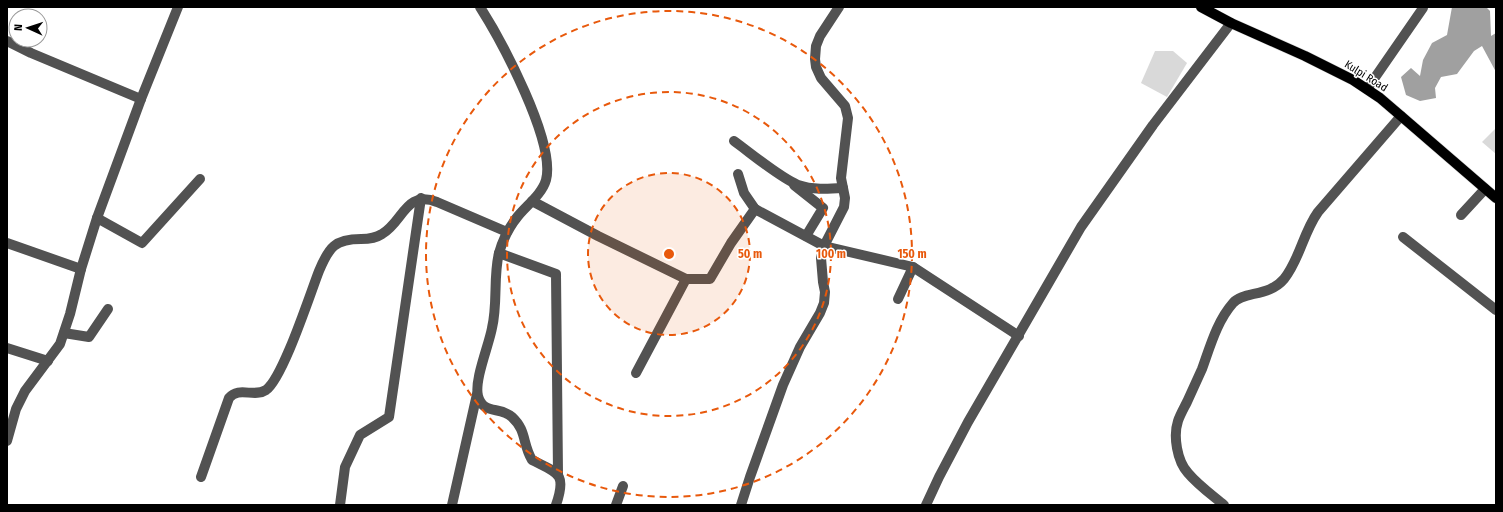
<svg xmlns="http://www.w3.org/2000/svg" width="1503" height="512" font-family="'Fira Sans Condensed',sans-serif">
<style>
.green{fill:#d9d9d9}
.water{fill:#a0a0a0}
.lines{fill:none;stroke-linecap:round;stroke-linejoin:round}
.major-casing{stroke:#dbdbdb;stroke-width:11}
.minor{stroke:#525252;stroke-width:10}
.major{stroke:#000;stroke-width:10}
.ring{fill:none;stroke:#e8590c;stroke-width:2;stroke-dasharray:7 5}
.labels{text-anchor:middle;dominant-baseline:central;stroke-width:3;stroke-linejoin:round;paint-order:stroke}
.street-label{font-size:11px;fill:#000;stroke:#fff}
.centre{fill:#e8590c;stroke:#fff;stroke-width:2}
.ring-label{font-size:12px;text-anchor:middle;font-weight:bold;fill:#e8590c;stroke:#fff;stroke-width:3;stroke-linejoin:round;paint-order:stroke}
</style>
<rect width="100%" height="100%" fill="#fff"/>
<g class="green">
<path d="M1155,51H1173L1187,63L1167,97L1141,83Z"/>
<path d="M1496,128V154L1482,142Z"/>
</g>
<path class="water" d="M1452,7H1486L1490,11L1491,36L1496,33V72L1482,46L1474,51L1457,74L1441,77L1435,88L1436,98L1420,101L1406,95L1401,77L1411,68L1420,76L1423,60L1432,43L1447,35Z"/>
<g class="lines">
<g class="major-casing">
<path id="major" d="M1201,7L1231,23L1305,56L1353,80L1380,98L1401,116L1496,198"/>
</g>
<g class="minor">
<path d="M480,7C501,40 556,142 546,180C542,194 527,205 518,216C509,227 503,239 499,253C493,277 498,303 492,328C489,345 474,380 478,396C483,415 500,406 512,417C527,431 522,443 532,460C558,473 567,473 556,505"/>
<path d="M7,41L31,53L141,99"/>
<path d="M1367,89L1423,8"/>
<path d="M734,141C752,154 779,177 798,185C812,190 828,189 843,188"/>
<path d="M738,174L744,193L755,209"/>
<path d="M794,185L823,208L806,236"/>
<path d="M532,201L598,236L686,279H710L731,243L755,209L824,246L913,267L1019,336"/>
<path d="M1461,215L1485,189"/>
<path d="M97,218L142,243L200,179"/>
<path d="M1403,237L1496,310"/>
<path d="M7,243L81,269"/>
<path d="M499,253L556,274L558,474"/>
<path d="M898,299L913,267"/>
<path d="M64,333L89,337L108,309"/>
<path d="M7,348L48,361"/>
<path d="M636,373L686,279"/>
<path d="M7,441L16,409L25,391L60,344L70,314L81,269L97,218L141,99L178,7"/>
<path d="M201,477L229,398C239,386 254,398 266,390C283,378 310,294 319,271C329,247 335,239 361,239C369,239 376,238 382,234C404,221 405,190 437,202L507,232"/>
<path d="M340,505L345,467L360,435L389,417L421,198"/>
<path d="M452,505L477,394"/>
<path d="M616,505L623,486"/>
<path d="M741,505L750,477L783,385L800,347L820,313L824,303L825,292L823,282L821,258L824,246L844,207L845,198L841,178L848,118L845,106L821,78L816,67L815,59L816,46L820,36L839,7"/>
<path d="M926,505L939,477L968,422L1081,227L1153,125L1231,23"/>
<path d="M1224,505C1212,495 1198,485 1188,473C1177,461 1173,436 1178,421C1180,415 1184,408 1187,402C1192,391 1197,380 1202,369C1210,347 1217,321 1233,303C1243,291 1269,297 1284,279C1300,259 1303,233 1318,212L1401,116"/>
</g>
<use href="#major" class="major"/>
</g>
<circle cx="669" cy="254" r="81" fill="#e8590c" fill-opacity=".12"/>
<g class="ring">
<circle cx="669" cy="254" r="81"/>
<circle cx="669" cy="254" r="162"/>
<circle cx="669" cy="254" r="243"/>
</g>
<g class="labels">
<g class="street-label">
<text transform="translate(1366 76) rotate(32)">Kulpi Road</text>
</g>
</g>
<circle cx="669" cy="254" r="6" class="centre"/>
<g class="ring-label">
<text x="750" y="258">50 m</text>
<text x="831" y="258">100 m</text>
<text x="912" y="258">150 m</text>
</g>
<rect width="1503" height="512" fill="none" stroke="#000000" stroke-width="16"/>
<g transform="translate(28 28) rotate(273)"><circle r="19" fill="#ffffff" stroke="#999999"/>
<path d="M0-3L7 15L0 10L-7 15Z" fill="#000000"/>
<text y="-6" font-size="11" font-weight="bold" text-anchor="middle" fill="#000000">N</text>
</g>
</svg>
